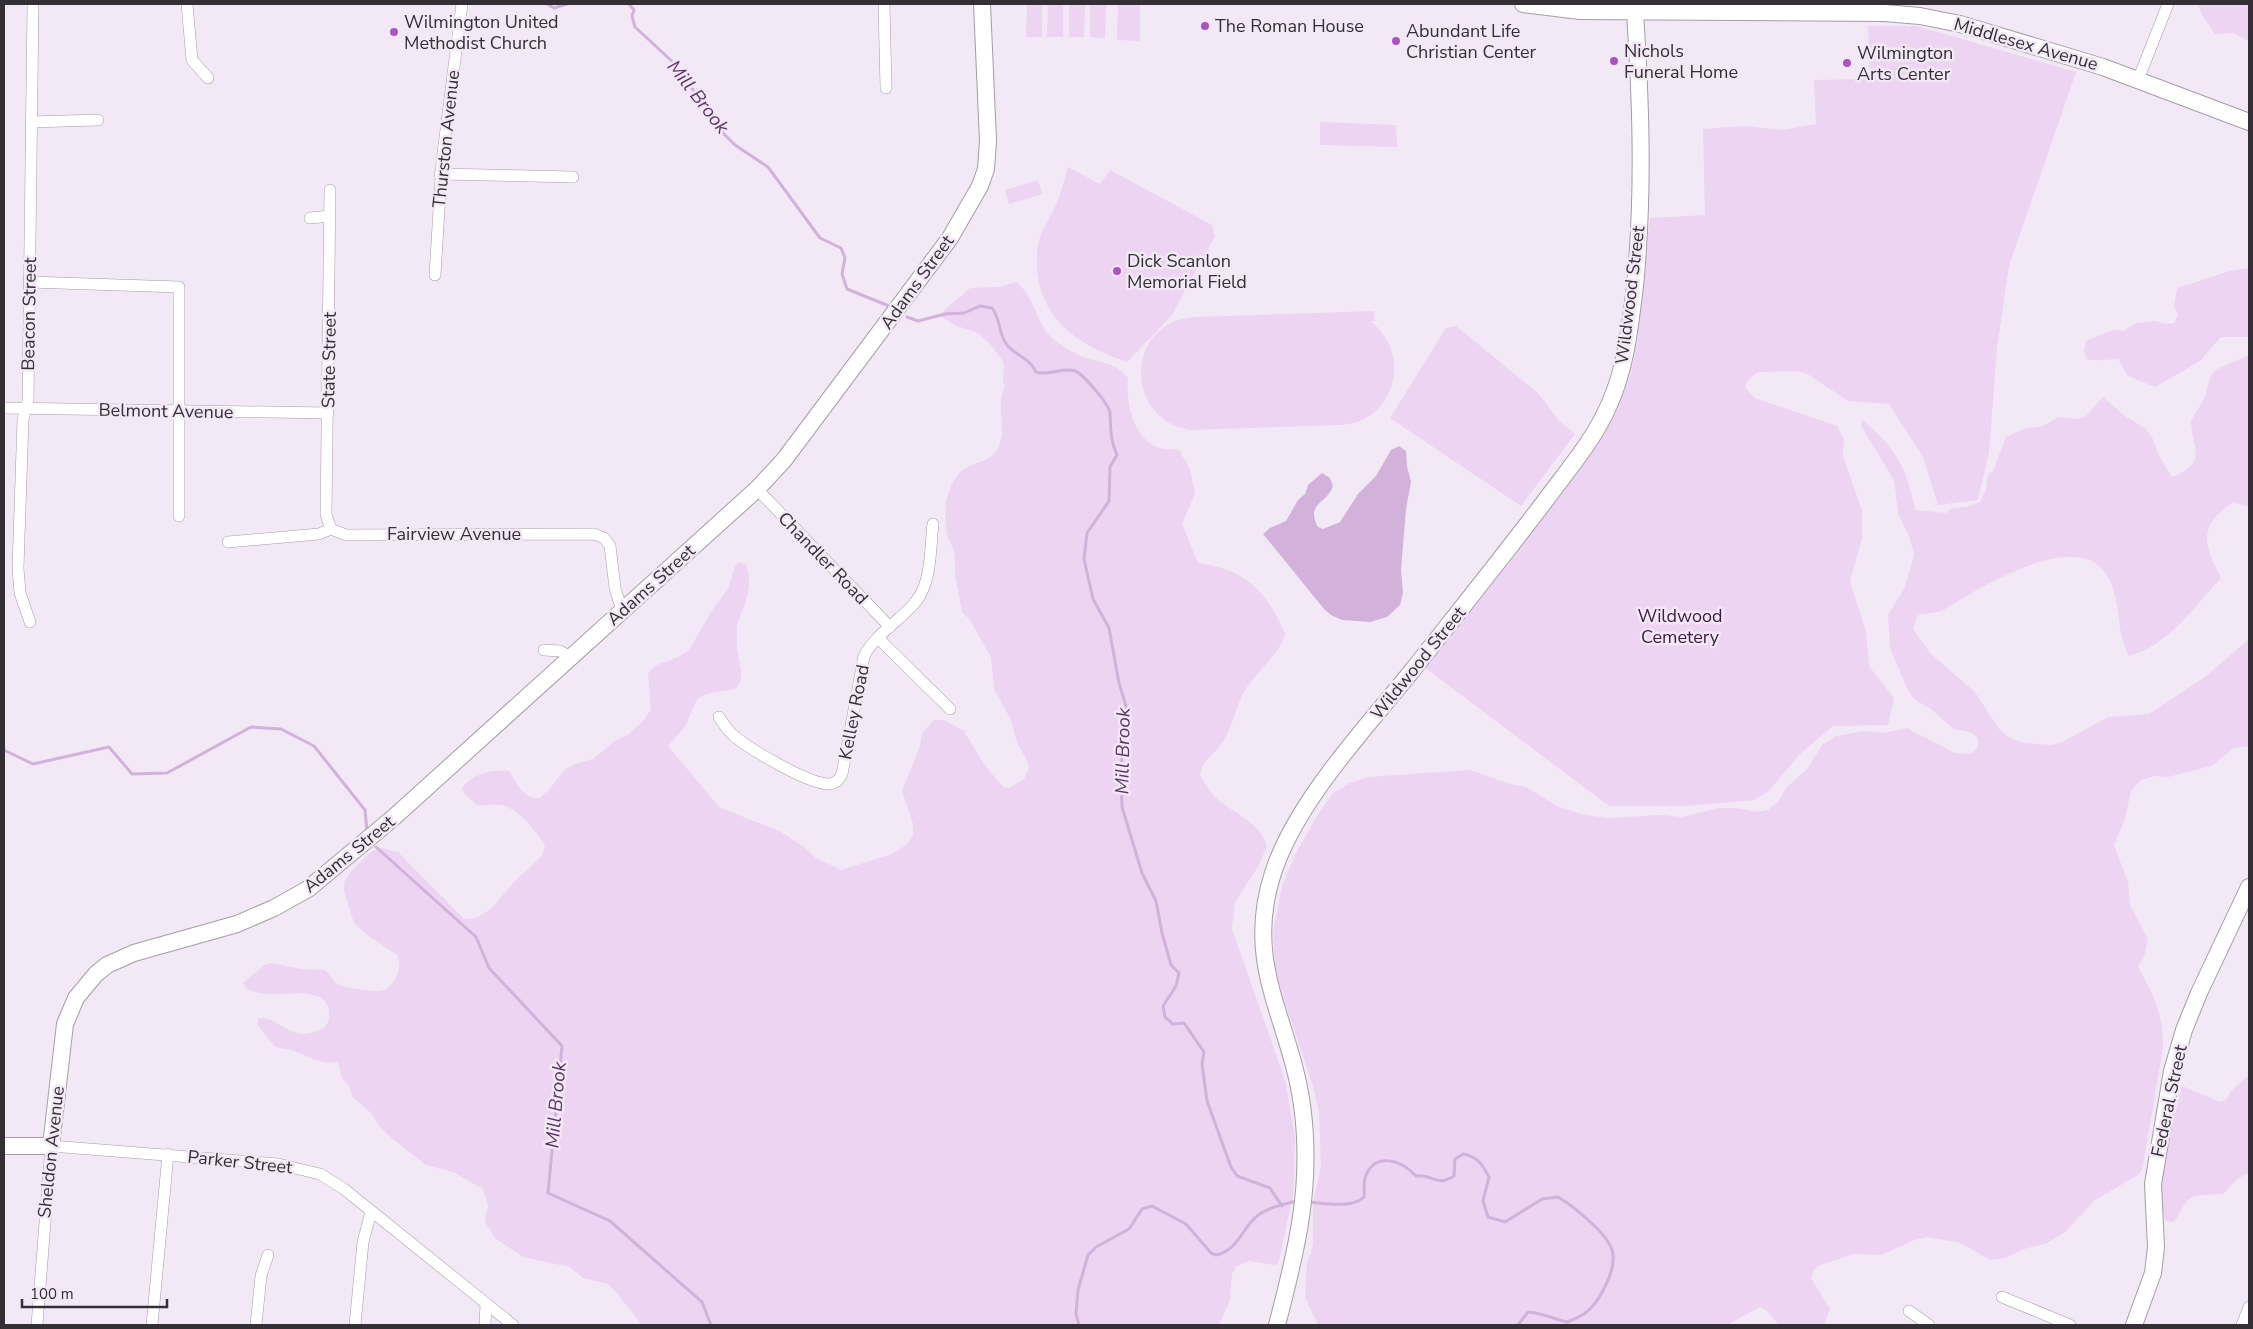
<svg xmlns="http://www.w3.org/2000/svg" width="2253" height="1329" font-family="'Nunito Sans',sans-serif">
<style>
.green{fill:#ecd4f2}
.water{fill:#d2b2db}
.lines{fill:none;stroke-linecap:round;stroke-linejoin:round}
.stream{stroke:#d2b2db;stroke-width:3}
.street-casing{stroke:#a59ca8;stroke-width:12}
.secondary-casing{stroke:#a59ca8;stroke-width:18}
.street{stroke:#fff;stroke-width:11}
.secondary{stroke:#fff;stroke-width:16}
.poi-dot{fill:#ab53c0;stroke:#f3e9f6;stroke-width:2}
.labels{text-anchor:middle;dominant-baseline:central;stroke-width:5;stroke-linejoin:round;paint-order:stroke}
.poi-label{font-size:18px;fill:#332f34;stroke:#f3e9f6;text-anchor:start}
.street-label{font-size:18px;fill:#332f34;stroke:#f3e9f6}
.park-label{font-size:18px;fill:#3f1748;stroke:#f3e9f6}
.water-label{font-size:19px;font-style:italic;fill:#5d3467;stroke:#f3e9f6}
</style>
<rect width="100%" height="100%" fill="#f3e9f6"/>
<g class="green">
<path d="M1027,4H1042V37H1026Z"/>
<path d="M1048,4H1063V37H1047Z"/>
<path d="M1069,4H1085L1084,37H1069Z"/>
<path d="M1090,4H1106L1105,38L1090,37Z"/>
<path d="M1118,4H1140V41L1117,40Z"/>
<path d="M2198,4H2249V41L2233,33L2215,34L2202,15Z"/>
<path d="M1868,26H1917L2076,72L2009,266L1997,348L1989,452L1978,500L1938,505L1923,457L1889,404L1848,401L1809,375L1798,371L1758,372L1746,382V389L1755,398L1837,426L1844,439L1843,456L1862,511V539L1850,581L1866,632L1869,666L1894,698L1888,725L1833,726L1800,754L1769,791L1754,800L1687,806H1609L1424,667L1583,465L1618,409L1631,373L1637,342L1650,218L1705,215L1703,129L1745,126L1783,130L1816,124L1814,80L1870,79Z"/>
<path d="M1320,122L1396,125L1397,147L1320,145Z"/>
<path d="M1068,167L1100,184L1110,170L1212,225L1215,236L1172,315L1127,362C1071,344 1029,309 1038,246C1040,232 1049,220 1055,207C1061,195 1064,180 1068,167Z"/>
<path d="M1038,180L1042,194L1009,204L1005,190Z"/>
<path d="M2249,268V337H2221L2200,361L2155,387L2128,376L2118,359C2107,359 2098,362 2087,359L2084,350L2086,341L2113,330L2123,331L2136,323L2155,321L2165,324L2174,323L2178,315L2174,307L2177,288L2230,271Z"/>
<path d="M1016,282C1035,296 1035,321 1051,337C1059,344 1074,354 1084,357C1102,364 1113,361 1128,378C1126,402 1132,439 1160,448C1166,450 1173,448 1179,450L1190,469L1195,494L1182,524L1198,563C1245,569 1267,591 1285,634C1284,647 1256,674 1247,687C1235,706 1233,730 1219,747C1210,758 1203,759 1200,775C1205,782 1210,793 1216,798C1232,812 1261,823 1267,846L1259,865L1235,902L1232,929L1285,1080L1295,1137L1294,1190L1279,1261L1276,1265L1249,1261L1237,1266L1232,1274L1230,1300L1219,1325H642L616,1292L608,1284L583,1278L570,1267L523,1257L495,1238L485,1222L488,1205L483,1189L453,1172L426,1165L393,1139L380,1127L370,1112L352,1097L350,1087L342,1079L338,1062C320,1065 307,1055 291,1050C285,1048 280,1049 274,1046L257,1024L259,1018C280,1016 292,1045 321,1029C326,1027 328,1024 329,1017C333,973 256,1010 243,983L265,965L271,963L301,969L325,970C331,975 334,984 342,986C346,988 378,992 381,991C395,987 403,968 397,955L367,935L354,923L344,890L345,880L351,871L371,852L382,848L398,852L464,919L476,918L491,909L515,881L542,856L545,845C537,832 517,807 501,805C494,804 486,806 477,805L464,793L462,788C472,774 493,769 509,771C516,782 523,799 539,798L549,790L564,770L575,764L593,759L615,741L628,735L645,719L651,709L648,672L657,665L678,657L689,650L713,609L728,589L735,566L739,562L745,564C755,582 745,604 738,622C736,628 737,636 737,641C735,657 749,677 735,689L706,694L697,699L685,727L668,746L719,807L781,832L804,847L816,858L841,870L892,854L906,845L913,836V824L902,791L920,746L922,733L934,720H944L964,731L984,764L1003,787L1009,788L1024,779L1029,768L1028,762L1017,743L1011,720L994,689L991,657L970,620L962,612C960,598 956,585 955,571C954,565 956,558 954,552C953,547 950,543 948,538C943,518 944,493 957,476C968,460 990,466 999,446C1007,426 995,406 1005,386L1003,381L1004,363L991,345L978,333L957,326L940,316C948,304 960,299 970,288L999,287Z"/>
<path d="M1374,311L1375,321H1370C1413,353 1396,422 1341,425L1189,430C1122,417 1126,321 1195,317Z"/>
<path d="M1456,326L1539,394L1559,421L1575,434L1521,506L1390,418L1446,328Z"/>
<path d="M2249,355V507L2233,502C2198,527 2203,543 2221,578C2195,606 2168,646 2129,656C2114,629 2123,594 2103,570C2071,531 1978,589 1947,608C1940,613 1926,613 1918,615L1913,629L1930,653L1975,692L1999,729L2010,738L2024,743L2051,745L2064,741L2108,717L2149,714L2205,677L2249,639V746L2234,748L2211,766L2168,777L2154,776L2141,780L2131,791L2124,822L2114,845L2128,882L2130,905L2148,939L2145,954L2138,967C2155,998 2163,1012 2163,1048L2142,1170L2138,1175L2095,1200L2064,1233L2045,1244L2024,1249L2005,1258L1990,1260L1961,1243L1927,1237L1914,1240L1881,1255L1853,1254L1818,1266L1813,1271L1811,1278L1830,1309L1824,1325H1779L1766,1310L1760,1307L1727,1325H1318L1305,1297L1307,1264L1313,1245V1202L1321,1167L1319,1113L1313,1086L1282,994L1275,966L1273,933L1282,886L1295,855L1315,819L1333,793L1350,783L1368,777L1470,770L1510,784L1526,787L1559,807L1581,814L1607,818L1661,815L1682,817L1718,808H1737L1757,812L1768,810L1779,801L1785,789L1807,769L1823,744L1836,736L1864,731L1884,733L1907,728L1955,753L1971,754L1978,747V738L1970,732L1954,729L1931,709L1914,699L1908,690L1890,648L1888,615L1905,587L1914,555L1910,539L1898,513L1894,480L1863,429L1861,425L1863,420C1896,449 1907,467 1915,510L1946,513L1952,508L1966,507L1980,502L1986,489L1988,474L1993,471L2006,437L2023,429L2043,426L2058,417L2078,419L2086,416L2103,397L2126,417L2145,428L2152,437L2159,456L2172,477C2209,462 2192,449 2191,421L2205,397L2210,377L2217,369Z"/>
<path d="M2249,1075V1173L2237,1179L2223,1194C2213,1195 2194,1193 2187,1201C2181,1208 2180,1216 2173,1222L2166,1221C2153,1191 2174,1118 2182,1086L2220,1102L2227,1099L2230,1092Z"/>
</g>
<path class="water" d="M1399,446L1406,451L1407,466L1411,482L1406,509L1401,570L1403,593L1400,605L1387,617L1370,622L1342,620L1331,615L1324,609L1263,534L1270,528L1286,521L1298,500L1305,494L1308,485L1322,473L1330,478L1333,486C1327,504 1305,503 1318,527L1323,529L1340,522L1358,494L1376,476L1391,450Z"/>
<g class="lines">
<g class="stream">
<path d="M547,4L554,8L567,4"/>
<path d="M629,4L634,10L632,16L635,27L675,64L723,133L735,145L768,167L820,238L841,248L845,258L842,274L847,289L889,306"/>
<path d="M907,317L918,321L945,314L964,313L980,306L992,308C1001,319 998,334 1007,345C1016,356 1030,358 1036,372C1049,376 1063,367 1075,371C1083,374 1109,404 1110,413C1111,428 1110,440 1117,455L1110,467L1109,501L1087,533L1084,559L1093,599L1109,628L1119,683L1126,706V733L1121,765L1122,807L1142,873L1156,901L1162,933L1171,965L1179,973L1176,986L1163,1006L1165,1017L1173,1024L1184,1023L1204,1052L1202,1064L1207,1101L1231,1167L1237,1176L1270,1188L1282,1206"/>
<path d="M4,750L33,764L109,747L132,774L167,773L251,727L281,729L314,746L365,810L367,831"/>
<path d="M376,847L476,937L489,968L562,1046L548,1193L610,1221L702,1302L711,1325"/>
<path d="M1308,1202C1324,1203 1352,1209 1364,1197C1365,1191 1363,1184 1365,1178C1374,1151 1402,1160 1416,1176C1433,1173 1435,1188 1454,1176L1455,1159L1463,1154C1477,1156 1483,1165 1489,1177L1483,1201L1488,1217L1505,1222L1542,1199L1558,1197C1573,1206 1607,1233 1612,1250C1618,1268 1599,1304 1584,1314C1579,1317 1573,1320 1567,1322C1553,1319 1543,1313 1528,1312L1518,1325"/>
<path d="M1079,1325L1076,1314L1078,1290L1088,1255L1096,1247L1129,1229L1142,1209L1152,1206L1186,1224L1211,1253L1216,1255C1237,1251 1242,1229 1256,1217C1266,1208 1284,1204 1297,1201"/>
</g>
<g class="street-casing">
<g id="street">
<path d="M187,4L192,60L208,78"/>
<path d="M884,4L886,88"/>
<path d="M2138,80L2168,4"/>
<path d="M31,122L98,120"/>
<path d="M440,174L573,177"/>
<path d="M330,190L326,515L331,529"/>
<path d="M310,218L330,216"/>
<path d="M435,275L442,161L462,4"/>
<path d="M29,282L179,287V516"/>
<path d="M4,408L328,413"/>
<path d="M757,489L890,627"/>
<path d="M228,542L319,534L331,529L346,535L594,534L604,538L610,546L615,588L622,611"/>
<path d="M30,622L20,593L18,568L23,419L28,401L33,4"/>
<path d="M878,638L950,709"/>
<path d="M544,650L560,651L571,657"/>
<path d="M719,717C723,723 727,730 733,735C749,749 810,785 830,784C836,783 840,779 842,774L864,656C876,633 902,620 917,600C932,580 930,548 933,524"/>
<path d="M2002,1297L2070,1325"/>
<path d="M1909,1311L1929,1325"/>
<path d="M37,1325L51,1146L278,1164L320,1174L344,1189L513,1325"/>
<path d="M152,1325L168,1154"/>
<path d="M256,1325L261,1276L268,1255"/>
<path d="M355,1325L363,1242L371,1212"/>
<path d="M485,1325L486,1304"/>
<path d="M2242,1325L2249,1307"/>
</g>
</g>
<g class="secondary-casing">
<g id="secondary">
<path d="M1523,4L1580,11L1885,13L1920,16L1960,24L2103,67L2249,122"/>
<path d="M4,1146H51L65,1024L76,998L96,974L107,965L134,953L237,924L274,908L308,889L393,818L757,489L784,460L950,238L980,186L986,169L988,141L982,4"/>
<path d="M1277,1325C1297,1249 1313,1184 1302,1105C1290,1019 1243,965 1273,873C1296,802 1364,730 1411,672C1456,615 1501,559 1545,501C1567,471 1594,440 1609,405C1626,368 1630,326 1635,286C1644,192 1641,105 1635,12"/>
<path d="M2134,1325L2153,1273L2156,1247L2153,1184L2172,1071L2184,1030L2199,993L2249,887"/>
</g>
</g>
<use href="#street" class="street"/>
<use href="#secondary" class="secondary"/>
</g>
<g class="poi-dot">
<circle cx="1205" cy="26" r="5"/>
<circle cx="394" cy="32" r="5"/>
<circle cx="1396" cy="41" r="5"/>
<circle cx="1614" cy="61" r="5"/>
<circle cx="1847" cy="63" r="5"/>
<circle cx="1117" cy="271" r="5"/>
</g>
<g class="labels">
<g class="poi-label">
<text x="404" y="22">Wilmington United<tspan x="404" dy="21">Methodist Church</tspan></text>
<text x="1215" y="26">The Roman House</text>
<text x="1406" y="31">Abundant Life<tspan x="1406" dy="21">Christian Center</tspan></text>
<text x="1624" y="51">Nichols<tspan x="1624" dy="21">Funeral Home</tspan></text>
<text x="1857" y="53">Wilmington<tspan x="1857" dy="21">Arts Center</tspan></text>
<text x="1127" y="261">Dick Scanlon<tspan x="1127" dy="21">Memorial Field</tspan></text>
</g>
<g class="street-label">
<text transform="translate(2026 44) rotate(16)">Middlesex Avenue</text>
<text transform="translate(446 139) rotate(-84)">Thurston Avenue</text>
<text transform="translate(917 282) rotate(-54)">Adams Street</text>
<text transform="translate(1630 295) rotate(-83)">Wildwood Street</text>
<text transform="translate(29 314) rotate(-89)">Beacon Street</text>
<text transform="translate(329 360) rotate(-89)">State Street</text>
<text transform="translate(166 411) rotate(1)">Belmont Avenue</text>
<text x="454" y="534">Fairview Avenue</text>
<text transform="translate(823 558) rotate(46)">Chandler Road</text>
<text transform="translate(651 585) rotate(-42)">Adams Street</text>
<text transform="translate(1418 663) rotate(-51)">Wildwood Street</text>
<text transform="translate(854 712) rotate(-79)">Kelley Road</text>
<text transform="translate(349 854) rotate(-39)">Adams Street</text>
<text transform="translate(2169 1101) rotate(-78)">Federal Street</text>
<text transform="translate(51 1152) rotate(-84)">Sheldon Avenue</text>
<text transform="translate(240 1162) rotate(6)">Parker Street</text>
</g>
<g class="park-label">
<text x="1680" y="616">Wildwood<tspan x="1680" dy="21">Cemetery</tspan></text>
</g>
<g class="water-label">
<text transform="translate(698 97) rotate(52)">Mill Brook</text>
<text transform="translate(1123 751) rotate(-89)">Mill Brook</text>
<text transform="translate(556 1105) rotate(-85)">Mill Brook</text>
</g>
</g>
<rect width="2253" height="1329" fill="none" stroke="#332f34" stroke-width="10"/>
<path d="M22 1299v8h145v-8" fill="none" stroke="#332f34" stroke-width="2.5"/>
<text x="30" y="1299" font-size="15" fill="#332f34" stroke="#f3e9f6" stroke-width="4" paint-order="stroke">100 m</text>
</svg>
